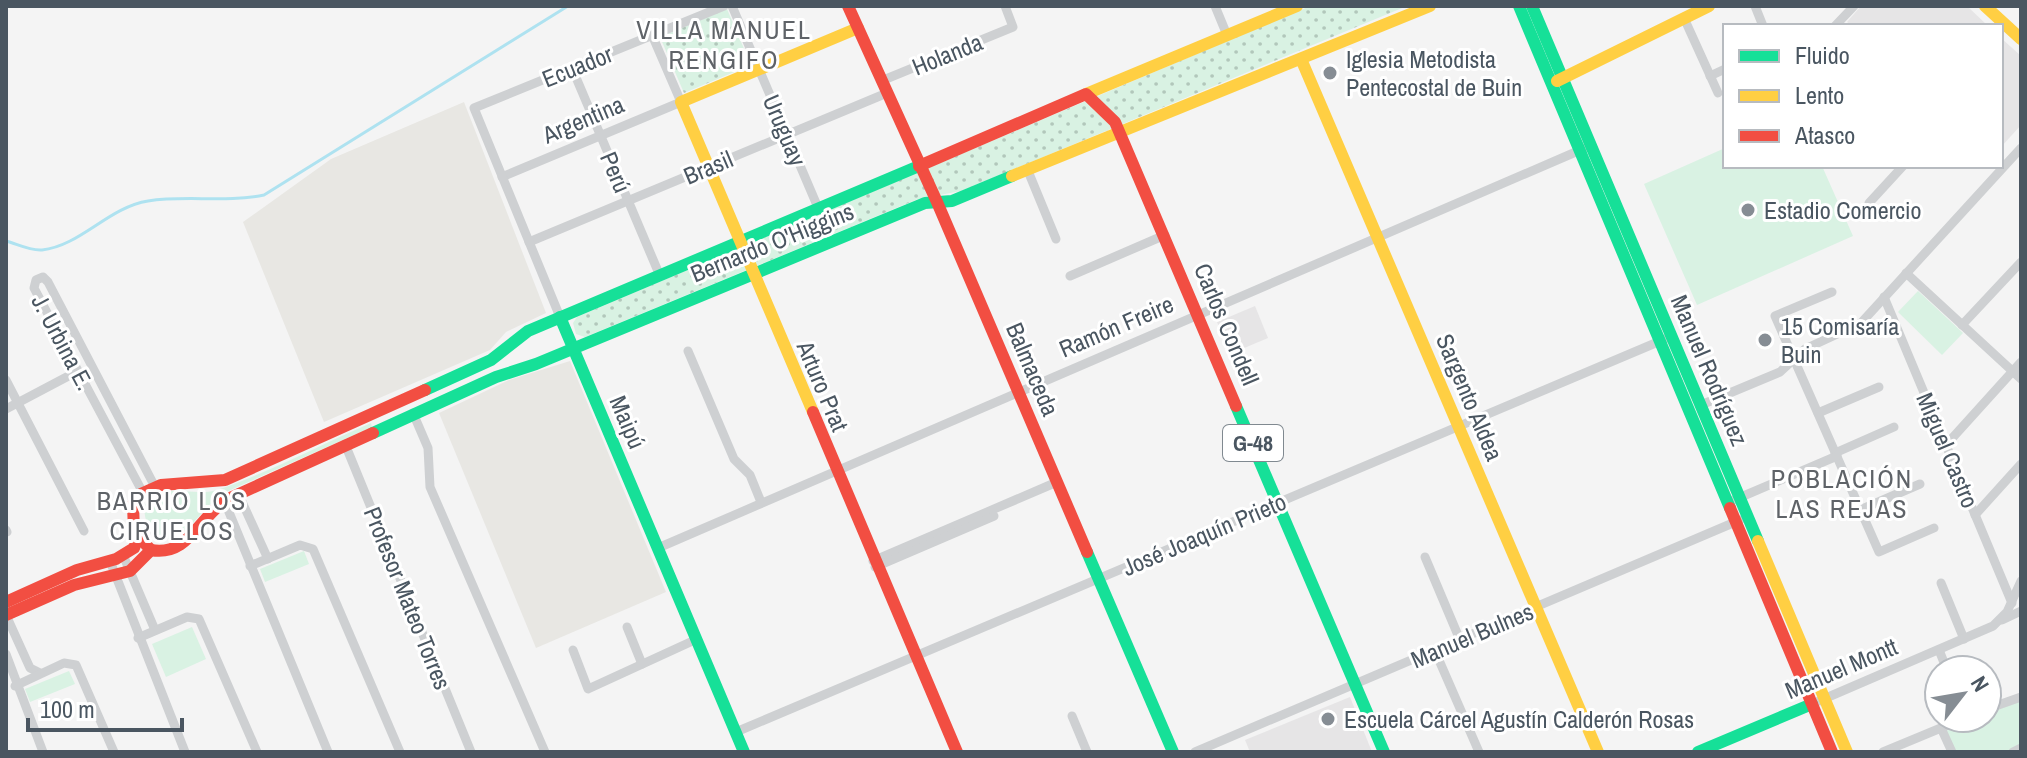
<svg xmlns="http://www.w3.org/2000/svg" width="2027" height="758" font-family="'Archivo Narrow',sans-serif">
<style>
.commercial{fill:#e8e7e3}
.education{fill:#e6e5e6}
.green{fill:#d9f2e3}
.park{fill:url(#park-dots)}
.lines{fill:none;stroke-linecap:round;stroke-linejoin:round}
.stream{stroke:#aee2f0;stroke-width:3}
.street{stroke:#ced0d2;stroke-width:9}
.fast{stroke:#16e098;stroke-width:12}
.slow{stroke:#ffcf43;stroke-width:12}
.jam{stroke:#f24e42;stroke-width:12}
.poi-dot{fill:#868d94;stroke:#fff;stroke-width:3}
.labels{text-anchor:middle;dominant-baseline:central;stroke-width:6;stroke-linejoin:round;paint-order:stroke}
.shield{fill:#fff;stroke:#808990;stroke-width:2}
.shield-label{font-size:22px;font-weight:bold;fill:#4a5661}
.street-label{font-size:24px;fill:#4a5661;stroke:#fff}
.poi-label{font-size:24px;fill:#4a5661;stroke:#fff;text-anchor:start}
.neighbourhood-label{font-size:26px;letter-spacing:2px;fill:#5f6368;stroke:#fff}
</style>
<defs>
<pattern id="park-dots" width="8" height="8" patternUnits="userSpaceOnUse" patternTransform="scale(2)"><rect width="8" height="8" fill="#d9f2e3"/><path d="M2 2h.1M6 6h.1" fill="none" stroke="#b2c7bb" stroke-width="1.8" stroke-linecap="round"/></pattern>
</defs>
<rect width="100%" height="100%" fill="#f4f4f4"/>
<g class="commercial">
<path d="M464,102L546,313L506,332L490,350L324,422L243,222L331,159Z"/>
<path d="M570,361L666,592L536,648L439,413L509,380Z"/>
</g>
<g class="education">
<path d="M1861,6H1967L1988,26H1852L1847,22Z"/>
<path d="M2001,38L2021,56V125L2001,147Z"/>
<path d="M1255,306L1268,338L1230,354L1217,322Z"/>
<path d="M1350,697L1372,752H1250L1245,740Z"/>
</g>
<g class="green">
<path d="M1725,148V166H1822L1853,236L1697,305L1644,184Z"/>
<path d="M1918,291L1963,333L1942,355L1898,312Z"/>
<path d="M371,423L372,427L226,492C204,505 195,526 175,539C152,540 145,527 144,506C162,479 191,498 217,490C270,472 320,445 371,423Z"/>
<path d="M304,551L309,564L265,582L260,569Z"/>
<path d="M192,627L206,659L166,677L152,644Z"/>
<path d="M69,671L75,684L30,702L25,689Z"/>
<path d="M2019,701L2021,745L2005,752H1955L1946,731L1978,718H1987V714Z"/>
</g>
<g class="park">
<path d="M1310,6H1407L961,191L918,199L585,337L576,334L573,323L577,317Z"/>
<path d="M727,9L751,65L684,93L660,37Z"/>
</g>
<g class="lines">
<path class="stream" d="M6,241C17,244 30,251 42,250C80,246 109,207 148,201C186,195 225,203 264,195L568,6"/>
<g class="street">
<path d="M732,6L819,210"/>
<path d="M1215,6L1227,35"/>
<path d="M1755,6L1763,26"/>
<path d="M1684,18L1718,93"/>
<path d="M1835,26L1854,6"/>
<path d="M572,68L660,276"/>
<path d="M1710,76L1725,69"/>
<path d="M881,81L1013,27L1005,6"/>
<path d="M1028,171L1056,239"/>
<path d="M502,177L681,102L652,35"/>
<path d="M1869,203L1903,166"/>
<path d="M529,242L887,93"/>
<path d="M1906,273L2021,379"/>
<path d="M1070,276L1165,235"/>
<path d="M1832,292L1775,316L1879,552L1934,528"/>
<path d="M1884,297L2012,603"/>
<path d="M560,317L474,108L724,6"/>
<path d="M1962,325L2021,262"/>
<path d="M688,351L734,459L750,475L761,502"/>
<path d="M6,380L84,531"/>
<path d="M1701,405L1780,372L1805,349L1861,323L2021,148"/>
<path d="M6,409L78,371"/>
<path d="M413,413L428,448L430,487L545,752"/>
<path d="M1818,413L1879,387"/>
<path d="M345,444L471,752"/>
<path d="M1946,445L2021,362"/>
<path d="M1835,453L1894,427"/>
<path d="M142,491L34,288L36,280L43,277L48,282L154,485"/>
<path d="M238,493L268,559"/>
<path d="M224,500L328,752"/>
<path d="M1734,500L1837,456"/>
<path d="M1860,510L1920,484"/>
<path d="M1975,515L2021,464"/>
<path d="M6,530L7,532"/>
<path d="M658,548L1585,148"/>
<path d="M123,555L155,630"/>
<path d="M1425,557L1460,640"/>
<path d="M110,561L185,752"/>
<path d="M873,561L1057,482"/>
<path d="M250,566L300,545L313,549L400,752"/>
<path d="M875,567L994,516"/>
<path d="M1941,583L1964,639"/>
<path d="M6,615L30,668L40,673"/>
<path d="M2002,620L2021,611"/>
<path d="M627,627L642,664"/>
<path d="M138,638L187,617L199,619L257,752"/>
<path d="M573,650L588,689L697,639"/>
<path d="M1939,650L1947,670"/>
<path d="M1435,651L1479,752"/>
<path d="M6,654L43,752"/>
<path d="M15,686L64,663L76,665L114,752"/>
<path d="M1819,701L1993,626L2007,612L2021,581"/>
<path d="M1987,709L2021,697"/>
<path d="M1072,716L1087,752"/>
<path d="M1941,728L1952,752"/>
<path d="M736,732L1665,339"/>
<path d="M1195,752L1740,520"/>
<path d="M1883,752L1965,718"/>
<path d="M2013,752L2021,748"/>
</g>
<g class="fast">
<path d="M1519,6L1730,508"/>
<path d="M1532,6L1758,541"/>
<path d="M560,317L744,752"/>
<path d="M425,390L491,360L528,331L919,166"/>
<path d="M1236,406L1384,752"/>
<path d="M373,433L496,377L536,364L925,203L952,201L1012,176"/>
<path d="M1087,552L1173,752"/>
<path d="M1698,752L1812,704"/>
</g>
<g class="slow">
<path d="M1985,6L2021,39"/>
<path d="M1301,59L1598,752"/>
<path d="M1557,81L1709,6"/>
<path d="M1086,94L1297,6"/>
<path d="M1012,176L1430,6"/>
<path d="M813,412L681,102L858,28"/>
<path d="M1758,541L1847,752"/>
</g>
<g class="jam">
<path d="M848,6L937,202L1087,552"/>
<path d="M919,166L1086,94L1115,122L1236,406"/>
<path d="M813,412L957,752"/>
<path d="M373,433L228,499C199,516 189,557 151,550L134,532L133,504L141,494L161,485L225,480L425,390"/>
<path d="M1730,508L1832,752"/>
<path d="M6,602L77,570L116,559L134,548L138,538"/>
<path d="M6,615L74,585L130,571L151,550"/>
</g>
</g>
<g class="poi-dot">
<circle cx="1330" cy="73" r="8"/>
<circle cx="1748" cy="210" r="8"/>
<circle cx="1765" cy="340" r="8"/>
<circle cx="1328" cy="719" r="8"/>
</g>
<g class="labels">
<rect class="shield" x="1223" y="425" width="60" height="36" rx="6"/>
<g class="shield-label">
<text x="1253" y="443">G-48</text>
</g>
<g class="street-label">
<text transform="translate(947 54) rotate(-22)">Holanda</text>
<text transform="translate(577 66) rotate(-22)">Ecuador</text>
<text transform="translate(583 119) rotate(-23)">Argentina</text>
<text transform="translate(785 130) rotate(67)">Uruguay</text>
<text transform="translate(708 167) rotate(-23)">Brasil</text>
<text transform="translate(616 172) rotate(67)">Perú</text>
<text transform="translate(772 242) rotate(-22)">Bernardo O'Higgins</text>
<text transform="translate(1227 324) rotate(67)">Carlos Condell</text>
<text transform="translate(1116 326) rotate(-23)">Ramón Freire</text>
<text transform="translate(63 342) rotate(62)">J. Urbina E.</text>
<text transform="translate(1033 369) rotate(67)">Balmaceda</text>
<text transform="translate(1710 370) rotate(67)">Manuel Rodríguez</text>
<text transform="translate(823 386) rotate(67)">Arturo Prat</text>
<text transform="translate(1470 397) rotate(67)">Sargento Aldea</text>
<text transform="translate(628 422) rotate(67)">Maipú</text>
<text transform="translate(1948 450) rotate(67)">Miguel Castro</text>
<text transform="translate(1204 534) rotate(-23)">José Joaquín Prieto</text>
<text transform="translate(408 598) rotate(68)">Profesor Mateo Torres</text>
<text transform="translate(1472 635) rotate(-23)">Manuel Bulnes</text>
<text transform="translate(1841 668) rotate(-23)">Manuel Montt</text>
</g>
<g class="poi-label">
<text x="1346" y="59">Iglesia Metodista<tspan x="1346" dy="28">Pentecostal de Buin</tspan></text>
<text x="1764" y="210">Estadio Comercio</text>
<text x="1781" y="326">15 Comisaría<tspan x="1781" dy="28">Buin</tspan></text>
<text x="1344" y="719">Escuela Cárcel Agustín Calderón Rosas</text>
</g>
<g class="neighbourhood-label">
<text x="724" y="29">VILLA MANUEL<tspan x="724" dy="30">RENGIFO</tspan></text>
<text x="1842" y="478">POBLACIÓN<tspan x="1842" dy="30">LAS REJAS</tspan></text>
<text x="172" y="500">BARRIO LOS<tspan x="172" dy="30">CIRUELOS</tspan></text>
</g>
</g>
<rect width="2027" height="758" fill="none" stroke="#4a5661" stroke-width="16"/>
<rect x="1723" y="24" width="280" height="144" fill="#ffffff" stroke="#b7bbc0" stroke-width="2"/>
<rect x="1739" y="50" width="40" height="12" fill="#16e098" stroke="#b7bbc0" stroke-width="2"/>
<text x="1795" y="64" font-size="24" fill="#4a5661">Fluido</text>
<rect x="1739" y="90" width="40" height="12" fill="#ffcf43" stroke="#b7bbc0" stroke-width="2"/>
<text x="1795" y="104" font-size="24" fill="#4a5661">Lento</text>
<rect x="1739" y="130" width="40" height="12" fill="#f24e42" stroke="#b7bbc0" stroke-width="2"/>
<text x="1795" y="144" font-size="24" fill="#4a5661">Atasco</text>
<g transform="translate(1963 694) rotate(59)"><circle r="38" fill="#ffffff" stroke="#b7bbc0" stroke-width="2"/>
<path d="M0-6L14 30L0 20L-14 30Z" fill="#868d94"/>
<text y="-12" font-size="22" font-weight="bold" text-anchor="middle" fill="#4a5661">N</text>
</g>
<path d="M28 718v12h154v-12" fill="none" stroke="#4a5661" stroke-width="4"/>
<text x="40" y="718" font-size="24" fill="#4a5661" stroke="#ffffff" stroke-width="6" paint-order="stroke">100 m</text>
</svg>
